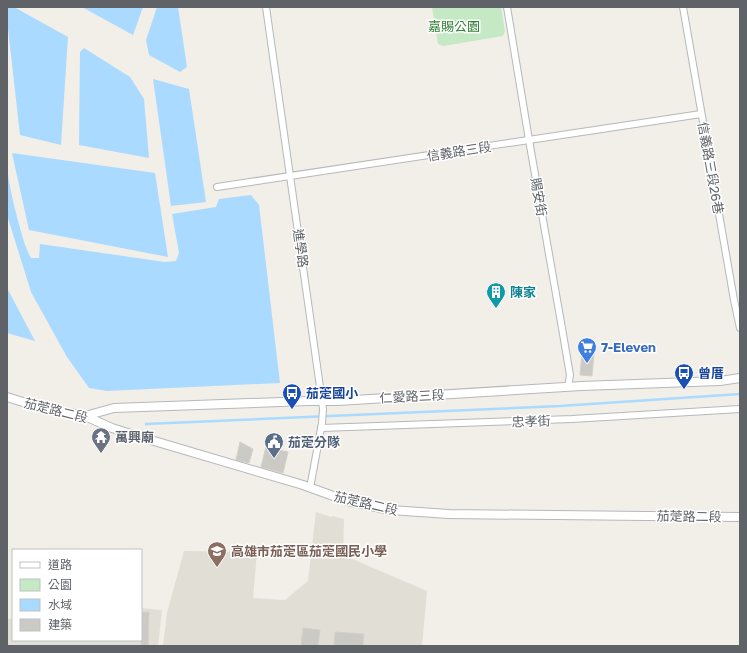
<svg xmlns="http://www.w3.org/2000/svg" width="747" height="653" font-family="'Golos Text','Noto Sans TC',sans-serif">
<style>
.education{fill:#e1ded6}
.green{fill:#c5e8c5}
.water{fill:#aadaff}
.lines{fill:none;stroke-linecap:round;stroke-linejoin:round}
.stream{stroke:#aadaff;stroke-width:2.5}
.building{fill:#cccac5;stroke:#d6d1c6}
.minor-casing{stroke:#b5b8bc;stroke-width:8}
.tertiary-casing{stroke:#b5b8bc;stroke-width:10}
.minor{stroke:#fff;stroke-width:6}
.tertiary{stroke:#fff;stroke-width:8}
.labels{text-anchor:middle;dominant-baseline:central;stroke-width:3;stroke-linejoin:round;paint-order:stroke}
.park-label{font-size:13px;fill:#348238;stroke:#fff}
.street-label{font-size:13px;fill:#5f6368;stroke:#fff}
.culture-label{font-size:13px;font-weight:bold;fill:#0d838f;stroke:#fff;text-anchor:start}
.shop-label{font-size:13px;font-weight:bold;fill:#366cbe;stroke:#fff;text-anchor:start}
.transit-label{font-size:13px;font-weight:bold;fill:#164399;stroke:#fff;text-anchor:start}
.worship-label{font-size:13px;font-weight:bold;fill:#5b616d;stroke:#fff;text-anchor:start}
.service-label{font-size:13px;font-weight:bold;fill:#4e5e75;stroke:#fff;text-anchor:start}
.education-label{font-size:13px;font-weight:bold;fill:#785e54;stroke:#fff;text-anchor:start}
</style>
<rect width="100%" height="100%" fill="#f1efe8"/>
<g class="education">
<path d="M316,512L331,517L332,516L344,519L343,555L427,591L422,646H163L167,613L184,551L257,552L253,598L285,600L308,581Z"/>
<path d="M141,608L162,610L158,646H7V619L13,618V640H141Z"/>
</g>
<path class="green" d="M432,7H501L505,31L503,36L443,46L438,44Z"/>
<g class="water">
<path d="M7,7H14L68,37L61,145L20,135L7,20Z"/>
<path d="M82,7H143L133,35Z"/>
<path d="M157,7H178L187,67L180,72L149,55L146,40Z"/>
<path d="M84,48L130,77L144,99L149,158L79,145L80,52Z"/>
<path d="M153,79L189,89L206,202L171,206Z"/>
<path d="M12,153L155,173L168,257L29,230Z"/>
<path d="M7,168C9,185 13,201 17,217C21,231 24,246 31,258H39L40,244L165,262L176,261L179,253L172,214L216,207L219,199L251,195L259,205L280,383L107,391L89,388L67,357L31,292L7,215Z"/>
<path d="M7,288L35,341L7,333Z"/>
</g>
<g class="lines">
<path class="stream" d="M146,424L560,406L740,394"/>
</g>
<g class="building">
<path d="M582,353L594,354L592,376L580,375Z"/>
<path d="M240,442L253,449L249,463L236,460Z"/>
<path d="M266,447L288,452L283,473L261,467Z"/>
<path d="M141,612H149L148,646H141Z"/>
<path d="M303,628L320,630L318,646H301Z"/>
<path d="M335,632L364,634L363,646H334Z"/>
</g>
<g class="lines">
<g class="minor-casing">
<g id="minor">
<path d="M266,7L322,401L323,409L322,423L310,488"/>
<path d="M507,7L529,140L563,334L570,375L568,387"/>
<path d="M683,7L734,300L740,328"/>
<path d="M217,187L701,114"/>
<path d="M321,428L572,419L740,409"/>
</g>
</g>
<g class="tertiary-casing">
<g id="tertiary">
<path d="M7,397L42,408L85,416L112,428L144,438L303,485L347,501L390,510L449,514L740,517"/>
<path d="M85,416L114,408L308,401H338L581,386L720,381L740,378"/>
</g>
</g>
<use href="#minor" class="minor"/>
<use href="#tertiary" class="tertiary"/>
</g>
<defs>
<g id="building-pin" transform="scale(1)"><path d="M0 17L-7.5 6A9.5 9.5 0 1 1 7.5 6Z" fill="#0f9aa8" stroke="#fff"/><path d="M-4-6H4V6H1V3H-1V6H-4ZM-2.5-4.3h1.7v1.8h-1.7ZM.8-4.3h1.7v1.8H.8ZM-2.5-1h1.7V.8h-1.7ZM.8-1h1.7V.8H.8Z" fill="#fff"/></g>
<g id="supermarket-pin" transform="scale(1)"><path d="M0 17L-7.5 6A9.5 9.5 0 1 1 7.5 6Z" fill="#3f7fe0" stroke="#fff"/><path d="M-6-5.5h2.5l.6 2H6L4.5 2H-2.5L-4.4-4H-6ZM-1.5 3.2a1.3 1.3 0 1 0 .1 0ZM3 3.2a1.3 1.3 0 1 0 .1 0Z" fill="#fff"/></g>
<g id="bus-pin" transform="scale(1)"><path d="M0 17L-7.5 6A9.5 9.5 0 1 1 7.5 6Z" fill="#1a4fb4" stroke="#fff"/><path d="M-5-6H5V4H4V6H2V4H-2V6H-4V4H-5ZM-3.5-4V0h7V-4ZM-3.5 1.2v1.5H-2V1.2ZM2 1.2v1.5H3.5V1.2Z" fill="#fff"/></g>
<g id="temple-pin" transform="scale(1)"><path d="M0 17L-7.5 6A9.5 9.5 0 1 1 7.5 6Z" fill="#6b7280" stroke="#fff"/><path d="M0-6L5-2H3V0L6.5 2.5H4V6H1.5V3h-3V6H-4V2.5H-6.5L-3 0V-2H-5Z" fill="#fff"/></g>
<g id="civic-pin" transform="scale(1)"><path d="M0 17L-7.5 6A9.5 9.5 0 1 1 7.5 6Z" fill="#5c6f8a" stroke="#fff"/><path d="M-.6-6.5H3V-4.5H.6V-3L4-1V1h2V6H-6V1h2V-1L-.6-3ZM-1.2 2.5V6h2.4V2.5Z" fill="#fff"/></g>
<g id="school-pin" transform="scale(1)"><path d="M0 17L-7.5 6A9.5 9.5 0 1 1 7.5 6Z" fill="#8d6e63" stroke="#fff"/><path d="M0-5L7-2L0 1L-7-2ZM-4 1L0 2.5L4 1V4Q0 6-4 4Z" fill="#fff"/></g>
</defs>
<g fill-rule="evenodd">
<use href="#building-pin" x="496" y="292"/>
<use href="#supermarket-pin" x="587" y="347"/>
<use href="#bus-pin" x="684" y="373"/>
<use href="#bus-pin" x="292" y="393"/>
<use href="#temple-pin" x="101" y="437"/>
<use href="#civic-pin" x="274" y="442"/>
<use href="#school-pin" x="217" y="551"/>
</g>
<g class="labels">
<g class="park-label">
<text x="454" y="26">嘉賜公園</text>
</g>
<g class="street-label">
<text transform="translate(459 151) rotate(-9)">信義路三段</text>
<text transform="translate(711 168) rotate(80)">信義路三段26巷</text>
<text transform="translate(539 197) rotate(80)">賜安街</text>
<text transform="translate(301 248) rotate(82)">進學路</text>
<text transform="translate(412 396) rotate(-3)">仁愛路三段</text>
<text transform="translate(56 410) rotate(14)">茄萣路二段</text>
<text transform="translate(531 421) rotate(-2)">忠孝街</text>
<text transform="translate(366 503) rotate(13)">茄萣路二段</text>
<text transform="translate(689 516) rotate(1)">茄萣路二段</text>
</g>
<g class="culture-label">
<text x="510" y="292">陳家</text>
</g>
<g class="shop-label">
<text x="601" y="347">7-Eleven</text>
</g>
<g class="transit-label">
<text x="698" y="373">曾厝</text>
<text x="306" y="393">茄萣國小</text>
</g>
<g class="worship-label">
<text x="115" y="437">萬興廟</text>
</g>
<g class="service-label">
<text x="288" y="442">茄萣分隊</text>
</g>
<g class="education-label">
<text x="231" y="551">高雄市茄萣區茄萣國民小學</text>
</g>
</g>
<rect width="747" height="653" fill="none" stroke="#5f6368" stroke-width="16"/>
<rect x="12" y="549" width="130" height="92" fill="#ffffff" stroke="#bfc1c3"/>
<rect x="20" y="562" width="20" height="6" fill="#ffffff" stroke="#bfc1c3"/>
<text x="48" y="569" font-size="12" fill="#5f6368">道路</text>
<rect x="20" y="579" width="20" height="12" fill="#c5e8c5" stroke="#bfc1c3"/>
<text x="48" y="589" font-size="12" fill="#5f6368">公園</text>
<rect x="20" y="599" width="20" height="12" fill="#aadaff" stroke="#bfc1c3"/>
<text x="48" y="609" font-size="12" fill="#5f6368">水域</text>
<rect x="20" y="619" width="20" height="12" fill="#cccac5" stroke="#bfc1c3"/>
<text x="48" y="629" font-size="12" fill="#5f6368">建築</text>
</svg>
